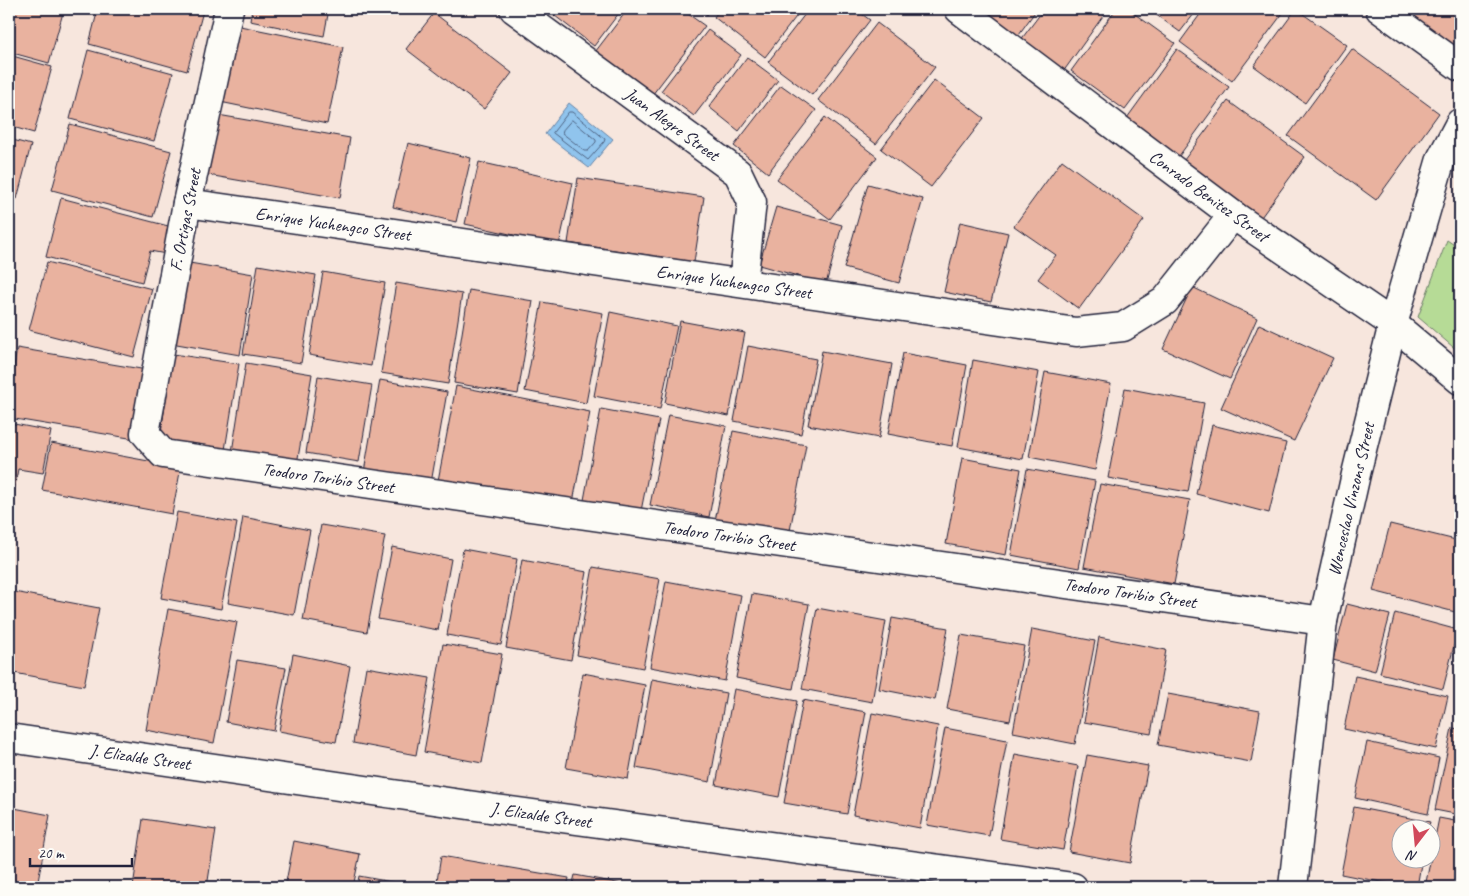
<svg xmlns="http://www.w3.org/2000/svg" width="1469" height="896" font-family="Caveat,sans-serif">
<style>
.green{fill:#b6db96;stroke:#6c7e68}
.water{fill:#90c4ed;stroke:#6483a6}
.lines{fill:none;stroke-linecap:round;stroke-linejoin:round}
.shore{stroke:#4e6382;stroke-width:1}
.building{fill:#e9b29f;stroke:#22223b}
.street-casing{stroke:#22223b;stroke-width:31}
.secondary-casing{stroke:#22223b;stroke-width:31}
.street{stroke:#fdfcf7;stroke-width:28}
.secondary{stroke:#fdfcf7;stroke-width:28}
.labels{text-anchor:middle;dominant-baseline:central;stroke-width:4.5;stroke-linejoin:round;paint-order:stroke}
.street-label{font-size:18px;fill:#22223b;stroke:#fdfcf7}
</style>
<rect width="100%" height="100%" fill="#f7e6dd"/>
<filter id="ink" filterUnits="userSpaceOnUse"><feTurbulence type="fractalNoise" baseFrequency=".02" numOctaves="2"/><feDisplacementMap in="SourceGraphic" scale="10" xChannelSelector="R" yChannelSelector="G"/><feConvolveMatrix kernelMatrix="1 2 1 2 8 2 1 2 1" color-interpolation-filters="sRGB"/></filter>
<g filter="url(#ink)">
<path class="green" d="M1447,240L1460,249V353L1418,317Z"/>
<path class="water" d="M569,103L613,139L589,168L545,134Z"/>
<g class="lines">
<g class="shore">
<path d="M569,112H572L605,139L604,142L588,160L553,133Z"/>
<path d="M572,120L596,140V142L588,151H585L562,133L563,130Z"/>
</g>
</g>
<g class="building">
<path d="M9,9H64L49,63L9,52Z"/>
<path d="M98,9H193L203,11L187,71L89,44Z"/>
<path d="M252,9H329L324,36L250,21Z"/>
<path d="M546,9H622L594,46Z"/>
<path d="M628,9H681L705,26L649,99L592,56Z"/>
<path d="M700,9H712L707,15Z"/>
<path d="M720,9H802L765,57L714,17Z"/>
<path d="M809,9H855L870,20L812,95L768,62Z"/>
<path d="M969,9H1037L1014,41Z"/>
<path d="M1044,9H1108L1063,72L1020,41Z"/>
<path d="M1116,9H1128L1175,43L1125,110L1071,71Z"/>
<path d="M1148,9H1198L1180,32Z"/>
<path d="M1204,9H1286L1232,81L1180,42Z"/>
<path d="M1296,9L1347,45L1305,103L1254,66Z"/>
<path d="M1391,9H1460V46L1453,56Z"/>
<path d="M434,13L512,73L484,109L406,49Z"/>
<path d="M877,23L935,67L876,144L818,100Z"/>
<path d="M235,25L343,47L327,124L220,102Z"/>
<path d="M708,30L741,55L694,116L661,91Z"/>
<path d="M1177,49L1229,87L1179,156L1127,118Z"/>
<path d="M1352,49L1439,113L1376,200L1288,136Z"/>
<path d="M88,50L173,73L154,141L70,119Z"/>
<path d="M9,55L52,67L34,133L9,126Z"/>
<path d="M747,57L778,80L739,131L709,107Z"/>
<path d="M934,80L984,118L931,187L881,149Z"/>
<path d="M781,85L816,110L768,173L734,146Z"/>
<path d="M1228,101L1305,157L1259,220L1181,164Z"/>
<path d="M218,115L350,138L340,198L208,175Z"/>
<path d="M825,117L877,157L830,219L777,179Z"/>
<path d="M70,124L171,151L153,217L52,190Z"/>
<path d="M9,139L31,145L17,199L9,197Z"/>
<path d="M408,143L471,158L456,222L393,207Z"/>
<path d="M1062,160L1144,220L1079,309L1038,279L1056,255L1014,226Z"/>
<path d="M479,162L573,183L559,245L465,224Z"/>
<path d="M578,178L704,197L694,262L568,243Z"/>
<path d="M868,184L923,199L899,283L844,268Z"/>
<path d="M61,198L172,227L166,254L150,251L142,282L46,257Z"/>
<path d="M776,207L842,225L826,284L759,265Z"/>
<path d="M960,222L1008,233L991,302L944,292Z"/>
<path d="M9,232L13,233L9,251Z"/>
<path d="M47,262L152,289L134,357L29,330Z"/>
<path d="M184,262L253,274L240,355L171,343Z"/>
<path d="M258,265L316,275L301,363L243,354Z"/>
<path d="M323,272L385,283L371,366L309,355Z"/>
<path d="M396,283L462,294L448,384L381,373Z"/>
<path d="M1192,287L1257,318L1230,379L1163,349Z"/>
<path d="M469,290L533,301L518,394L454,383Z"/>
<path d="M542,302L603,313L586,403L525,391Z"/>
<path d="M610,312L677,326L660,409L594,396Z"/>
<path d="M680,321L745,333L729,416L665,403Z"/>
<path d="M1259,324L1333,358L1294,441L1221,408Z"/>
<path d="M748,346L816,359L801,434L734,421Z"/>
<path d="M17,348L147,370L135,439L9,418V397Z"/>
<path d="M822,351L892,364L879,438L808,425Z"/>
<path d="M903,353L967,365L952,446L888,434Z"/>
<path d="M173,354L239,364L224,456L159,445Z"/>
<path d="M973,360L1039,372L1023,459L958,447Z"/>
<path d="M246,363L312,374L297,464L232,452Z"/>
<path d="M1045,372L1111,384L1095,470L1029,457Z"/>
<path d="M318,376L372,385L359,462L306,453Z"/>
<path d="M380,380L447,392L431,483L364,472Z"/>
<path d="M456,386L590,412L571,513L437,486Z"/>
<path d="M1125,388L1204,403L1188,492L1108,478Z"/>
<path d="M601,409L659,420L641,511L584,500Z"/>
<path d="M668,415L726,426L709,517L650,505Z"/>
<path d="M9,423L51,431L43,473L18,469L9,520Z"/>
<path d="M1212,425L1286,443L1269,513L1196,494Z"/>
<path d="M733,431L806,445L789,536L715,521Z"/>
<path d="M51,443L181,467L172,514L42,490Z"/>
<path d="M962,458L1021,469L1006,555L946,544Z"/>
<path d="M1027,469L1095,481L1079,568L1011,555Z"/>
<path d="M1100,484L1190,500L1174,584L1084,567Z"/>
<path d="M177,512L237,523L221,609L161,598Z"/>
<path d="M243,517L310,530L294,615L228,603Z"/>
<path d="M1390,524L1460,541V607L1459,613L1373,591Z"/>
<path d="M321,525L385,536L367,632L303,620Z"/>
<path d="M392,547L451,559L438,630L378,619Z"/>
<path d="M463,549L517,559L501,645L447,635Z"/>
<path d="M522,560L587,572L571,660L506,648Z"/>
<path d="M593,567L660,579L643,668L577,655Z"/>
<path d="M666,581L741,595L725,681L650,667Z"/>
<path d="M9,591L99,608L84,686L9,672Z"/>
<path d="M752,594L809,604L793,689L736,678Z"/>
<path d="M1347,604L1390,615L1375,671L1333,660Z"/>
<path d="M817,608L886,621L872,702L802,689Z"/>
<path d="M168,609L237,622L214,743L146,730Z"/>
<path d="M1395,613L1458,630L1443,689L1380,673Z"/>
<path d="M892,618L948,628L935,700L879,689Z"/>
<path d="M1032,629L1095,641L1075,744L1013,732Z"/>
<path d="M961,635L1024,646L1010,721L947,709Z"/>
<path d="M1099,637L1166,650L1151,734L1084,722Z"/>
<path d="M443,644L502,654L482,763L424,752Z"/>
<path d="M293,654L350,666L336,742L279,731Z"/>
<path d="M237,660L286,668L274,731L226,722Z"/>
<path d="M366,667L430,678L416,755L353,743Z"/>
<path d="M583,673L645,685L628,779L566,768Z"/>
<path d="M1355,676L1448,696L1436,749L1344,729Z"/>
<path d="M652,679L726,693L710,782L636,768Z"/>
<path d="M734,689L797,701L779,797L716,785Z"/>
<path d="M1168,694L1260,711L1251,762L1158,745Z"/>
<path d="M803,700L866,712L847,814L784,803Z"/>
<path d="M872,713L938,726L920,828L853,815Z"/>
<path d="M945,728L1007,740L989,836L927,825Z"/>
<path d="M1452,728L1460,729V815L1435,810Z"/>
<path d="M1367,742L1439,758L1428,814L1355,798Z"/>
<path d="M1015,754L1078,766L1063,850L1000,839Z"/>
<path d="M1087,755L1148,766L1130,863L1069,852Z"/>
<path d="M9,807L50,815L37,887H9Z"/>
<path d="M1354,807L1430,822L1428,828H1402V858H1422L1417,887H1406L1341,874Z"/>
<path d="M1439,818L1460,822V887H1425Z"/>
<path d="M143,819L216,830L207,887H133Z"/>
<path d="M294,841L360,854L353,887H285Z"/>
<path d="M441,856L569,878L567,887H436Z"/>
<path d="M575,875L638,887H572Z"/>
<path d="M359,876L418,887H357Z"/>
</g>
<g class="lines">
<g class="street-casing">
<g id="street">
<path d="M229,9L187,203L145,433L163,454L1323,621"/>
<path d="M514,9L738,173L752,202L743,283"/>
<path d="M959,9L1233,215L1393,324L1460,380"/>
<path d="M1380,9L1460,67"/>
<path d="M187,203L1076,332L1123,327L1165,301L1233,215"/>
<path d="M1293,887L1323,621L1356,474L1393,324L1441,159L1460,123"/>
</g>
</g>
<g class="secondary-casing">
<path id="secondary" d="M9,738L496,809L1073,887"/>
</g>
<use href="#street" class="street"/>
<use href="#secondary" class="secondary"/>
</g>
</g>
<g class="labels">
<g class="street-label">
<text transform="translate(672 124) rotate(36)">Juan Alegre Street</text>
<text transform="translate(1209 196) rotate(36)">Conrado Benitez Street</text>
<text transform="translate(185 220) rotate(-79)">F. Ortigas Street</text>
<text transform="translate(333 224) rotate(8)">Enrique Yuchengco Street</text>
<text transform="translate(734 282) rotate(8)">Enrique Yuchengco Street</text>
<text transform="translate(328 478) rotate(8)">Teodoro Toribio Street</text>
<text transform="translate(1351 499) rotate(-77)">Wenceslao Vinzons Street</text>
<text transform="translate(729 536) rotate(8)">Teodoro Toribio Street</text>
<text transform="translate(1130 593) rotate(8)">Teodoro Toribio Street</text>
<text transform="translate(140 757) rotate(8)">J. Elizalde Street</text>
<text transform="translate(541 815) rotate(8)">J. Elizalde Street</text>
</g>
</g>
<rect width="1469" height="896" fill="none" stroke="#fdfcf7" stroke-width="30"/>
<rect x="15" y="15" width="1439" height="866" fill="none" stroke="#22223b" stroke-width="2" filter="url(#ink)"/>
<g transform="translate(1416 844) rotate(196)"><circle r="24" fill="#fdfcf7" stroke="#a5a5ac"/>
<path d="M0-4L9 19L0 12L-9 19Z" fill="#d1495b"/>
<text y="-8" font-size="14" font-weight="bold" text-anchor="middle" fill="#22223b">N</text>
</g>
<path d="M30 858v8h102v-8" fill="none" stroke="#22223b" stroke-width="2.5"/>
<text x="38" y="858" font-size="15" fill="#22223b" stroke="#fdfcf7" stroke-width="4" paint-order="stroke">20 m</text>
</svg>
